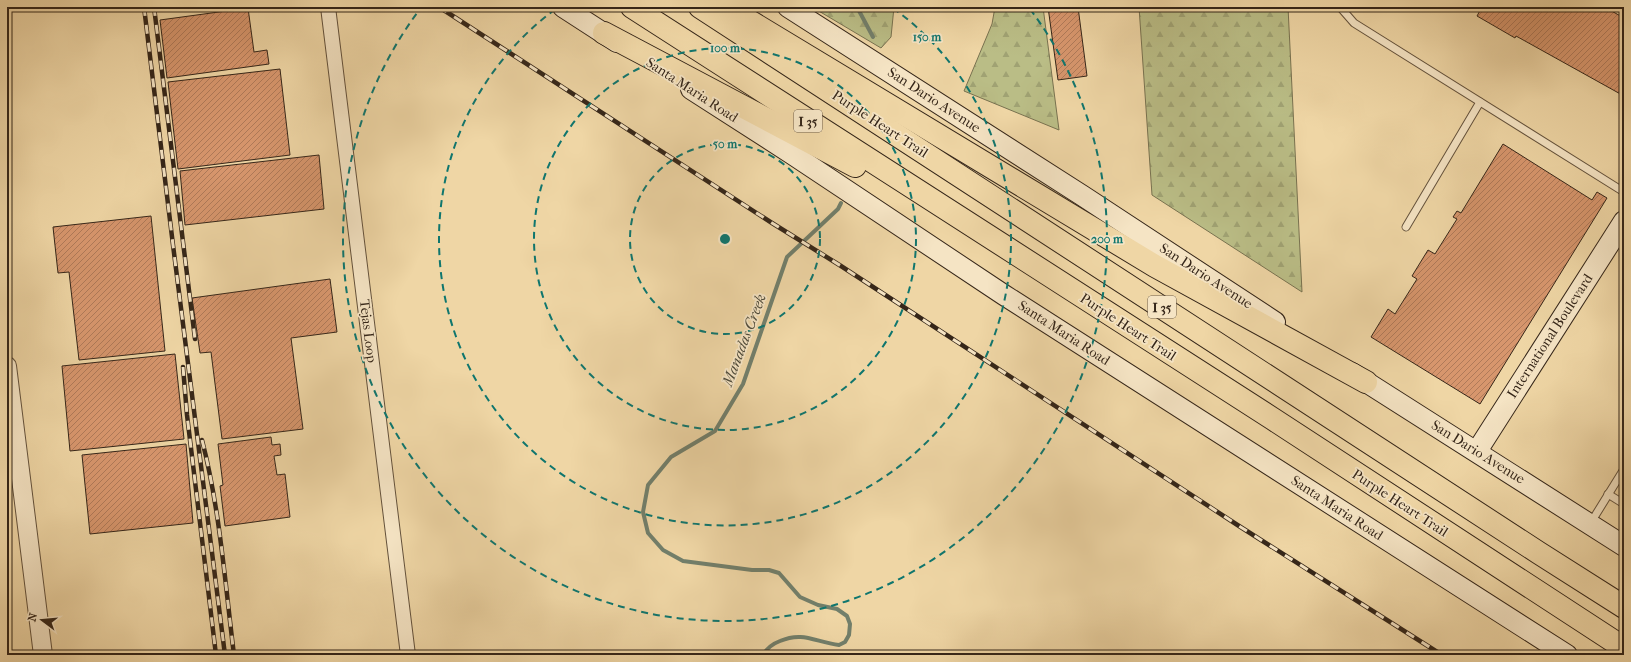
<svg xmlns="http://www.w3.org/2000/svg" width="1631" height="662" font-family="'IM FELL French Canon',serif">
<style>
.forest{fill:url(#forest-firs);stroke:#787250}
.lines{fill:none;stroke-linecap:round;stroke-linejoin:round}
.stream{stroke:#727f6b;stroke-width:4}
.building{fill:url(#building-hatch);stroke:#352619}
.service-casing{stroke:#64523c;stroke-width:9}
.minor-casing{stroke:#64523c;stroke-width:16}
.tertiary-casing{stroke:#64523c;stroke-width:20}
.secondary-casing{stroke:#352619;stroke-width:22}
.motorway-casing{stroke:#352619;stroke-width:24}
.service{stroke:#f5e4c4;stroke-width:7}
.minor{stroke:#f5e4c4;stroke-width:14}
.tertiary{stroke:#f5e4c4;stroke-width:18}
.secondary{stroke:#f5e4c4;stroke-width:20}
.motorway{stroke:#efd6a5;stroke-width:22}
.rail-casing{stroke:#352619;stroke-width:4.5}
.rail{stroke:#f5e4c4;stroke-width:3;stroke-dasharray:9;stroke-linecap:butt}
.ring{fill:none;stroke:#0f766e;stroke-width:2;stroke-dasharray:7 5}
.labels{text-anchor:middle;dominant-baseline:central;stroke-width:3.5;stroke-linejoin:round;paint-order:stroke}
.shield{fill:#f5e4c4;stroke:#6f5f4c;stroke-width:1}
.shield-label{font-size:13px;font-weight:bold;fill:#352619}
.street-label{font-size:14px;fill:#352619;stroke:#f5e4c4}
.water-label{font-size:15px;font-style:italic;fill:#4e4b3b;stroke:#f5e4c4}
.centre{fill:#0f766e;stroke:#f5e4c4;stroke-width:2}
.ring-label{font-size:12px;text-anchor:middle;font-weight:bold;fill:#0f766e;stroke:#f5e4c4;stroke-width:3.5;stroke-linejoin:round;paint-order:stroke}
</style>
<defs>
<pattern id="forest-firs" width="22" height="20" patternUnits="userSpaceOnUse"><rect width="22" height="20" fill="#babd86"/><path d="M5 1l3.5 6h-7zM16 11l3.5 6h-7z" fill="#a0a273"/></pattern>
<pattern id="building-hatch" width="6" height="6" patternUnits="userSpaceOnUse"><rect width="6" height="6" fill="#d7966d"/><path d="M-1 1l2-2M0 6l6-6M5 7l2-2" fill="none" stroke="#af7a59"/></pattern>
</defs>
<rect width="100%" height="100%" fill="#efd6a5"/>
<filter id="stains"><feTurbulence type="fractalNoise" baseFrequency=".005" numOctaves="4"/><feColorMatrix values="0 0 0 0 .2 0 0 0 0 .09 0 0 0 0 .02 0 0 0 .5 -.17"/></filter>
<radialGradient id="worn" r=".72"><stop offset=".6" stop-color="#630" stop-opacity="0"/><stop offset="1" stop-color="#630" stop-opacity=".3"/></radialGradient>
<g class="forest">
<path d="M812,7H894L891,37L881,48Z"/>
<path d="M995,7H1043L1059,130L964,91L992,24Z"/>
<path d="M1139,7H1288L1302,292L1152,195Z"/>
</g>
<g class="lines">
<g class="stream">
<path d="M857,7L873,37"/>
<path d="M763,655C767,648 772,644 780,641C803,631 815,642 839,645L845,642L849,635L850,624L847,616L837,609L818,605L800,597L779,573L769,570H752L683,561L663,550L648,533L643,512L648,485L671,457L715,431L743,384L787,257L838,209L841,203"/>
</g>
</g>
<g class="building">
<path d="M1048,7H1078L1087,76L1058,80Z"/>
<path d="M1482,7H1609L1608,9L1624,18V96L1516,36L1515,38L1477,16Z"/>
<path d="M248,8L254,52L267,50L269,64L167,78L160,20Z"/>
<path d="M280,69L290,155L178,169L168,82Z"/>
<path d="M1503,144L1592,200L1597,192L1607,198L1480,404L1371,337L1388,309L1395,314L1417,279L1412,276L1428,250L1435,254L1457,219L1453,217L1457,211L1461,213Z"/>
<path d="M319,155L324,209L185,225L180,171Z"/>
<path d="M151,216L165,351L79,360L69,272L58,273L53,227Z"/>
<path d="M330,279L337,332L291,338L303,429L222,439L211,352L200,353L192,298Z"/>
<path d="M175,354L184,439L70,451L62,366Z"/>
<path d="M271,437L272,445L280,444L281,455L274,456L277,475L285,474L290,517L225,526L220,486L223,485L218,444Z"/>
<path d="M186,444L193,523L90,534L82,455Z"/>
</g>
<g class="lines">
<g class="service-casing">
<g id="service">
<path d="M1340,7L1354,23L1624,192"/>
<path d="M1406,227L1480,102"/>
<path d="M1608,494L1624,504"/>
<path d="M1590,524L1624,469"/>
</g>
</g>
<g class="minor-casing">
<path id="minor" d="M328,7L408,655"/>
</g>
<g class="tertiary-casing">
<path id="tertiary" d="M7,366L43,655"/>
</g>
<g class="secondary-casing">
<g id="secondary">
<path d="M563,7L617,42"/>
<path d="M788,7L1083,196L1275,322"/>
<path d="M691,89L792,154L1004,295L1567,655"/>
<path d="M1352,373L1624,546"/>
<path d="M1477,451L1624,221"/>
</g>
</g>
<g class="motorway-casing">
<g id="motorway">
<path d="M632,7L1273,419L1624,648"/>
<path d="M700,7L1539,553L1624,607"/>
<path d="M719,7L746,19L1155,266L1366,382"/>
<path d="M604,33L855,166"/>
</g>
</g>
<use href="#service" class="service"/>
<use href="#minor" class="minor"/>
<use href="#tertiary" class="tertiary"/>
<use href="#secondary" class="secondary"/>
<use href="#motorway" class="motorway"/>
<g class="rail-casing">
<g id="rail">
<path d="M144,7L173,245L225,655"/>
<path d="M154,7L195,339"/>
<path d="M439,7L772,223L841,266L1239,526L1442,655"/>
<path d="M183,367L187,415L216,655"/>
<path d="M202,440C220,510 225,583 234,655"/>
</g>
</g>
<use href="#rail" class="rail"/>
</g>
<g class="ring">
<circle cx="725" cy="239" r="95"/>
<circle cx="725" cy="239" r="191"/>
<path d="M893 8A286 286 0 1 1 557 8"/>
<path d="M1030 9A382 382 0 1 1 420 9"/>
</g>
<g class="labels">
<g class="shield">
<rect x="794" y="110" width="28" height="22" rx="3"/>
<rect x="1148" y="296" width="28" height="22" rx="3"/>
</g>
<g class="shield-label">
<text x="808" y="121">I 35</text>
<text x="1162" y="307">I 35</text>
</g>
<g class="street-label">
<text transform="translate(692 90) rotate(33)">Santa Maria Road</text>
<text transform="translate(934 100) rotate(33)">San Dario Avenue</text>
<text transform="translate(880 124) rotate(33)">Purple Heart Trail</text>
<text transform="translate(1206 276) rotate(33)">San Dario Avenue</text>
<text transform="translate(1128 327) rotate(33)">Purple Heart Trail</text>
<text transform="translate(368 331) rotate(83)">Tejas Loop</text>
<text transform="translate(1064 333) rotate(33)">Santa Maria Road</text>
<text transform="translate(1550 336) rotate(-57)">International Boulevard</text>
<text transform="translate(1478 452) rotate(32)">San Dario Avenue</text>
<text transform="translate(1400 503) rotate(33)">Purple Heart Trail</text>
<text transform="translate(1337 508) rotate(33)">Santa Maria Road</text>
</g>
<g class="water-label">
<text transform="translate(744 340) rotate(-69)">Manadas Creek</text>
</g>
</g>
<circle cx="725" cy="239" r="6" class="centre"/>
<g class="ring-label">
<text x="927" y="41">150 m</text>
<text x="725" y="52">100 m</text>
<text x="725" y="148">50 m</text>
<text x="1107" y="243">200 m</text>
</g>
<rect width="1631" height="662" fill="none" stroke="#efd6a5" stroke-width="24"/>
<rect x="8" y="8" width="1615" height="646" fill="none" stroke="#352619" stroke-width="2"/>
<rect x="12" y="12" width="1607" height="638" fill="none" stroke="#352619"/>
<g transform="translate(42 620) rotate(286)" stroke="#f5e4c4" stroke-width="3" paint-order="stroke">
<path d="M0-3L7 15L0 10L-7 15Z" fill="#352619"/>
<text y="-6" font-size="11" font-weight="bold" text-anchor="middle" fill="#352619">N</text>
</g>
<rect width="100%" height="100%" filter="url(#stains)"/>
<rect width="100%" height="100%" fill="url(#worn)"/>
</svg>
